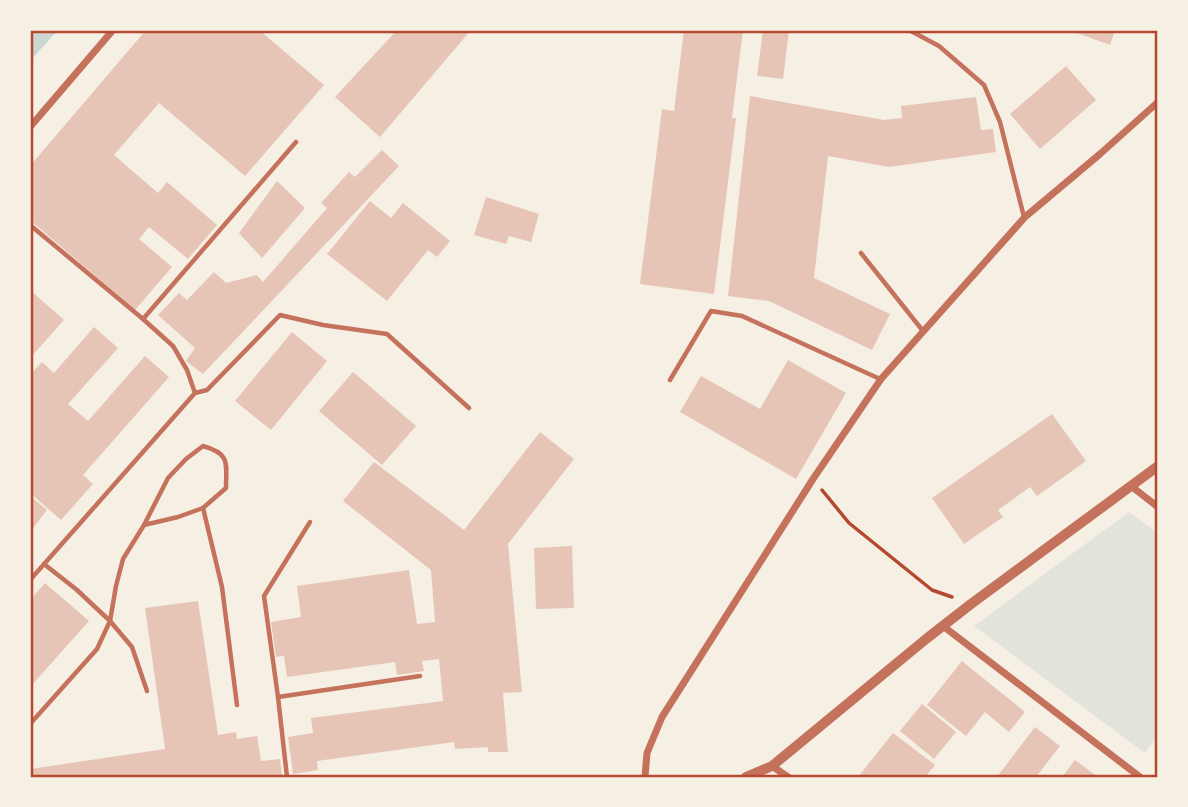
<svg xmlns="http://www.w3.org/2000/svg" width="1188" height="807" font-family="'Roboto Serif',serif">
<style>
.green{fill:#e2e4dc}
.water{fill:#c9d6d2}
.building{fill:#e6c5b7}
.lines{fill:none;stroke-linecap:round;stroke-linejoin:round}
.path{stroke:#b5482f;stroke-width:3.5}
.service{stroke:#c5725c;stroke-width:4.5}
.minor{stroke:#c5725c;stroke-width:7}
.tertiary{stroke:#c5725c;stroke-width:10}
.neatline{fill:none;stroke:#b5482f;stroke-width:2.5}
</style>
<rect width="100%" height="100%" fill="#f6efe4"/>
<path class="green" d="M1129,512L1158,533V735L1145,753L974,626Z"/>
<path class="water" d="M30,30H58L30,61Z"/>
<g class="building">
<path d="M146,30H259L324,85L245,176L159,103L114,155L158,193L167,182L217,225L188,259L149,227L139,239L172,267L135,310L30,220V166Z"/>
<path d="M397,30H471L380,137L335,97Z"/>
<path d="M684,30H743L732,118H736L714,294L640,284L662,109L674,111Z"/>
<path d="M763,30H789L783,79L757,76Z"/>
<path d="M1069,30H1115L1110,45Z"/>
<path d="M1066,66L1096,100L1040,149L1010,114Z"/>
<path d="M750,96L884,120L902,118L901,106L976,97L981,130L993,129L996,152L889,167L828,156L814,278L890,314L872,350L769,301L728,296Z"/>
<path d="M382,150L399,166L203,374L186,361L195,348L158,315L179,293L187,300L214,272L226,283L257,275L263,282L327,208L321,203L349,172L355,177Z"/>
<path d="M277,181L305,208L262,258L239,233Z"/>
<path d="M486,197L539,214L531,242L509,236L506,244L474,235Z"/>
<path d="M370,201L391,218L403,203L450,241L437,257L428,250L387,301L327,254Z"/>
<path d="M30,290L64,320L30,358Z"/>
<path d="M94,327L118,348L68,404L88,421L145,356L169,377L83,475L93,484L61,520L30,493V375L42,362L54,373Z"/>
<path d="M292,332L327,361L271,430L235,401Z"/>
<path d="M788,360L846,393L796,479L680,412L701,376L760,409Z"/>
<path d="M353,372L416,426L382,465L319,411Z"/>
<path d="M1052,414L1086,461L1037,496L1030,487L998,510L1003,517L964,544L932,498Z"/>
<path d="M540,432L574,459L508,544L522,692L503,693L508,752H488V747L455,749L454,742L317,761L318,770L293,774L288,737L313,733L311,718L443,701L439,659L422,661L424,671L397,675L395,662L287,677L284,656L276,657L271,622L301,617L297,586L409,570L417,624L435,622L431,570L343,501L374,462L464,530Z"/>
<path d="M30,496L47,510L30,532Z"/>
<path d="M572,546L574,608L536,609L534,548Z"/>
<path d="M45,583L89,621L30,687V600Z"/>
<path d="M198,601L218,735L236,732L237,739L257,736L261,761L280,759L282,776L269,777H30V769L165,749L145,608Z"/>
<path d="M962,661L1025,712L1009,732L985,712L966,736L927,705Z"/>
<path d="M922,704L956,732L934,759L900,731Z"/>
<path d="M1035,727L1060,746L1036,777H997Z"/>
<path d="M893,733L935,765L925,777H858Z"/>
<path d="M1075,760L1098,777H1062Z"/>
</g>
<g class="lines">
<path class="path" d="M822,490L849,523L932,590L952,597"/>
<g class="service">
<path d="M909,30L939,46L984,85L1000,122L1024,217"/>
<path d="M30,225L143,319"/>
<path d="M861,253L923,331"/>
<path d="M670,380L711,311L742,316L880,379"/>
<path d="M195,393L207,390L280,315L323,325L387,334L469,408"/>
<path d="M203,508L222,587L237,705"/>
<path d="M44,564L77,590L110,621L132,647L147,691"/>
<path d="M30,580L195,393L187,370L173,346L143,319L296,142"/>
<path d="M278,697L264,596L310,522"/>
<path d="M30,724L97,649L110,621L116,586L123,559L144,525L168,478L186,459L203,446C231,454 226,463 226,488L203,508L178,517L144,525"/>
<path d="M287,777L278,697L420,676"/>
</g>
<g class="minor">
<path d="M30,127L113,30"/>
<path d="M1131,486L1158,507"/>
<path d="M943,626L1140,777"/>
<path d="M772,766L788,777"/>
<path d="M645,777L647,753L662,717L813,479L881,379L1025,217L1100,154L1158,102"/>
</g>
<path class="tertiary" d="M746,777L772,766L926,639L971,604L1158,466"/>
</g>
<rect width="1188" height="807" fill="none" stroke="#f6efe4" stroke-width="63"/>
<rect x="32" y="32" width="1124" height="744" class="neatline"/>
</svg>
